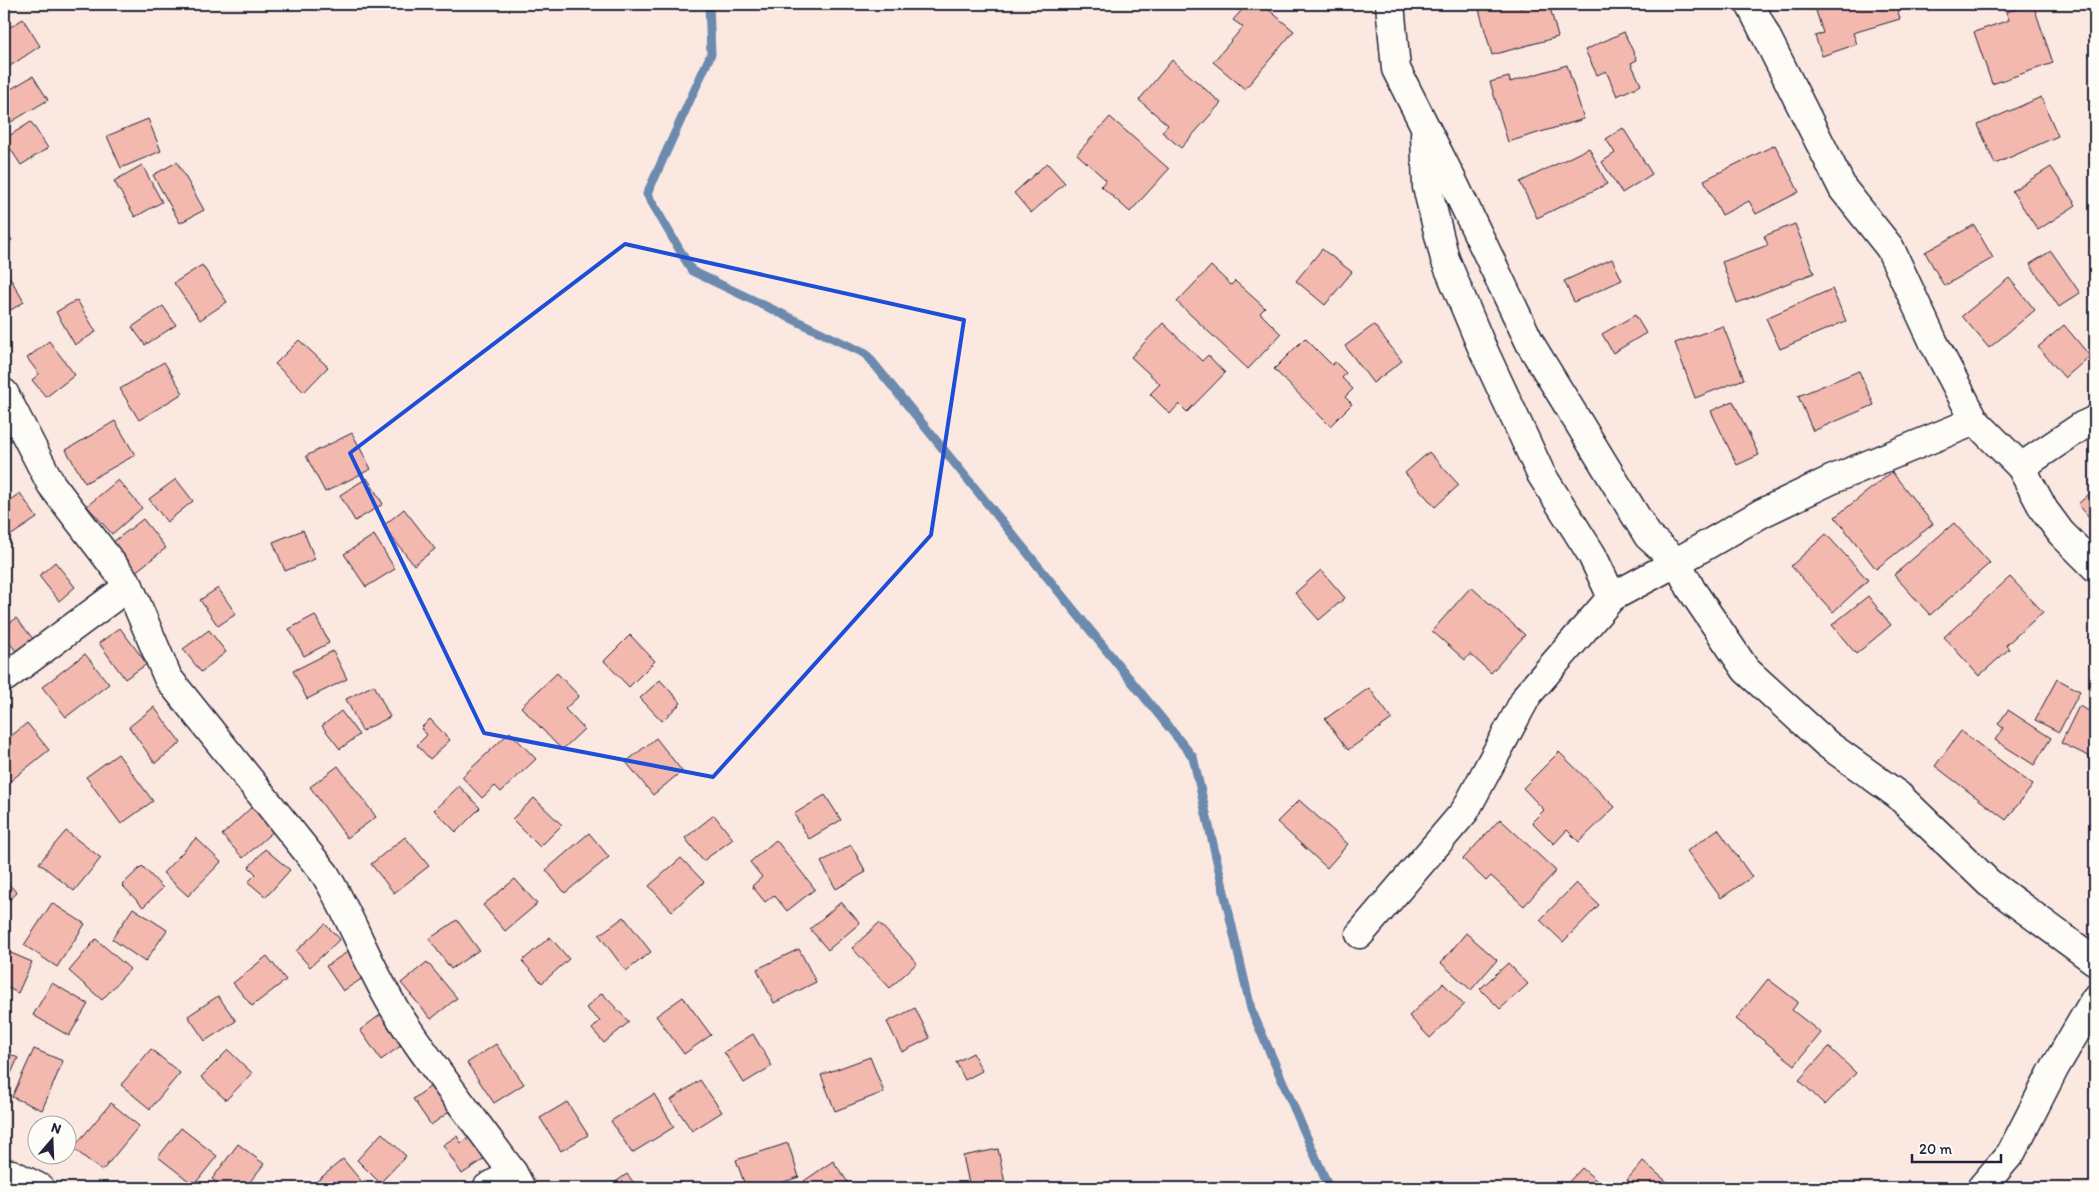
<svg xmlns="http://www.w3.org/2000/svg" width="2099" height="1192" font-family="Itim,sans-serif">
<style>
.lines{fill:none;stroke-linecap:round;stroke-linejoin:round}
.stream{stroke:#6c8aae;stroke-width:9}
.building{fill:#f3b8ae;stroke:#22223b}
.minor-casing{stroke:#22223b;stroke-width:31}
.minor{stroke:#fdfcf7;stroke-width:28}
.marked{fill:none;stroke:#1d4ed8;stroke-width:4;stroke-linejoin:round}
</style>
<rect width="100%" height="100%" fill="#fae8e1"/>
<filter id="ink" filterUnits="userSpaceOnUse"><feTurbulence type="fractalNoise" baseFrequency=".02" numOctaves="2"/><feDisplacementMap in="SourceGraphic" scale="10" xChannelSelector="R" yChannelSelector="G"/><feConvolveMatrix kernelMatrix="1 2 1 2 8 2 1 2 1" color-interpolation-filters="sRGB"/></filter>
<g filter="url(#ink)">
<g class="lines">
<path class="stream" d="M709,4L711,54L647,194L692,271L866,354L1193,757L1251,1009L1329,1188"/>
</g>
<g class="building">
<path d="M1247,4H1262L1294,31L1245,89L1213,62L1243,27L1233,20Z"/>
<path d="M1485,4H1519L1520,8L1537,4H1549L1558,37L1492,55L1478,6Z"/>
<path d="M1814,4H1896L1900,19L1853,33L1857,44L1822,56L1815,36L1823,33Z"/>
<path d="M2033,4L2053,63L1992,84L1974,32L2009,20L2006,12Z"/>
<path d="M23,19L40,46L4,70V31Z"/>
<path d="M1624,32L1637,60L1631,63L1641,85L1617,96L1606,71L1597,75L1585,50Z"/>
<path d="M1172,60L1221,103L1181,148L1162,132L1168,125L1139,100Z"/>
<path d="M1567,65L1584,119L1508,142L1490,82L1509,77L1510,82Z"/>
<path d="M33,76L48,100L4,126V93Z"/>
<path d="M2041,97L2058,136L1995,164L1978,125Z"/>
<path d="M1110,117L1169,169L1130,212L1101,186L1106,180L1077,154Z"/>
<path d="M148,119L161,151L121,168L107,136Z"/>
<path d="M31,122L48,148L21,165L4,139Z"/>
<path d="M1623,128L1652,174L1622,193L1602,162L1615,153L1606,139Z"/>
<path d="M1775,145L1799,192L1756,214L1749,201L1722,215L1704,180Z"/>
<path d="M1589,148L1607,184L1537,218L1520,182Z"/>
<path d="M177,162L204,210L180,223L153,175Z"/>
<path d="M1047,163L1065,183L1031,213L1014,193Z"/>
<path d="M142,165L162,202L135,217L114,181Z"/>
<path d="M2051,167L2076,205L2038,230L2012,191Z"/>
<path d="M1795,224L1814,273L1737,303L1722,262L1768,245L1764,236Z"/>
<path d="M1974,225L1993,258L1944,286L1925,252Z"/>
<path d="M4,228L12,240L4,246Z"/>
<path d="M1322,249L1352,272L1325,305L1296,281Z"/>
<path d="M2051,251L2080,293L2059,307L2030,264Z"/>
<path d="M1612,259L1622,280L1574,302L1564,281Z"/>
<path d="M202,265L227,302L200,320L174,283Z"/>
<path d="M1211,266L1231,285L1235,281L1265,308L1260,313L1281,334L1248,369L1177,302Z"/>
<path d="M9,276L24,302L4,314V279Z"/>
<path d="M2009,278L2035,310L1989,348L1962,316Z"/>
<path d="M1832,289L1846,321L1780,349L1766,318Z"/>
<path d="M77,300L96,332L75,345L56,312Z"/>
<path d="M163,306L176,325L145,345L132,327Z"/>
<path d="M1635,315L1646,333L1613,353L1602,334Z"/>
<path d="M1163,323L1202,361L1208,355L1225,373L1187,412L1179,404L1170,414L1150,394L1160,384L1131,357Z"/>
<path d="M1374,325L1402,361L1373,383L1345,346Z"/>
<path d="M2064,325L2090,356L2065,378L2038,347Z"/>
<path d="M1723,326L1744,379L1695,398L1675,343Z"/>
<path d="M1305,338L1332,365L1335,362L1346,373L1342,378L1353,389L1345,397L1352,404L1330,426L1274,369Z"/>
<path d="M299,340L328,367L304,392L275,364Z"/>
<path d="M49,341L75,375L46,397L32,380L39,374L27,358Z"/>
<path d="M164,362L183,393L139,420L120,389Z"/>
<path d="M1859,371L1874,405L1813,431L1798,396Z"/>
<path d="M1733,401L1759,455L1737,465L1711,411Z"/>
<path d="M115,421L135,455L85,483L66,450Z"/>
<path d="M352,433L371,469L325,492L306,456Z"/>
<path d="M1429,452L1459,485L1435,507L1405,473Z"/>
<path d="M1892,472L1933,524L1876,569L1835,517Z"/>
<path d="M367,478L383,504L355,521L340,495Z"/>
<path d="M176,479L193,501L167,522L149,499Z"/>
<path d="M118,480L142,508L112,534L87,506Z"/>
<path d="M2095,489V524L2078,504Z"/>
<path d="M20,493L37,518L10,536L4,527V504Z"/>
<path d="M404,509L435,549L414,565L383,526Z"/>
<path d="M143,519L166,548L130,576L108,546Z"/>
<path d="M1954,523L1990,563L1930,615L1894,575Z"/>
<path d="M303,530L315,559L285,571L273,542Z"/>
<path d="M1826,534L1868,580L1833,612L1791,566Z"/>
<path d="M374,535L395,569L366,587L344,554Z"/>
<path d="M55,562L75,587L59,601L39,576Z"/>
<path d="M1321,570L1345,598L1319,620L1295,593Z"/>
<path d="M2010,577L2043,612L2006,645L2009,649L1979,676L1944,637Z"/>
<path d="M1471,587L1525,635L1491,673L1470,654L1465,660L1432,631Z"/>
<path d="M218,588L236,614L218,626L200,600Z"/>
<path d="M1868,596L1891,625L1856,654L1832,625Z"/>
<path d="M315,615L329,643L304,656L289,629Z"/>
<path d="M16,618L39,646L23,660L4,636V628Z"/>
<path d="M120,628L147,664L125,679L99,643Z"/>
<path d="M209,630L226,652L201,672L183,649Z"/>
<path d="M630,635L655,661L629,687L604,661Z"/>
<path d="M333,651L347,679L307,699L293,671Z"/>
<path d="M85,654L109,684L66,717L42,687Z"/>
<path d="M557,673L579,696L565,709L584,729L562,750L521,707Z"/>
<path d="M2057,679L2080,691L2059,732L2035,720Z"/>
<path d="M660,680L681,703L662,721L640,698Z"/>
<path d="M374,685L390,717L362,731L346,699Z"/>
<path d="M1369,688L1392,719L1348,750L1325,719Z"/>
<path d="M2079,706L2095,714V759L2061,743Z"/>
<path d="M154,707L181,743L155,763L129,727Z"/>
<path d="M2008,710L2051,738L2034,765L1995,740L2003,728L1998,724Z"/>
<path d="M341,711L359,735L340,749L322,726Z"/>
<path d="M430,719L450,740L430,759L417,745L427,735L421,728Z"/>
<path d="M27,723L49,750L8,783L4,778V742Z"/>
<path d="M1961,731L2033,785L2006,820L1935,766Z"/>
<path d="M510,732L536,759L501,792L495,786L482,798L462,777Z"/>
<path d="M656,738L682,771L653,795L626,762Z"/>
<path d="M1559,752L1615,807L1579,842L1567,830L1554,844L1532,822L1544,810L1523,788Z"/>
<path d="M118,754L153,801L121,824L86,777Z"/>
<path d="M338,766L376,817L347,838L310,787Z"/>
<path d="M459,786L480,808L456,832L434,810Z"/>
<path d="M825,795L841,820L809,839L794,814Z"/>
<path d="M534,798L562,825L540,847L512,819Z"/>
<path d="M1299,800L1348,844L1327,868L1277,822Z"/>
<path d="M255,804L277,828L243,858L222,835Z"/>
<path d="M714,815L733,839L703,861L685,838Z"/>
<path d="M1500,819L1556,871L1524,906L1491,876L1486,881L1463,859Z"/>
<path d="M1718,829L1752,877L1721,898L1687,851Z"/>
<path d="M66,831L101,858L74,891L39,863Z"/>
<path d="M589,833L609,857L565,893L546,870Z"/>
<path d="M405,837L429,866L394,893L371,864Z"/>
<path d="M196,838L221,862L188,896L163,873Z"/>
<path d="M776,840L815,889L787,911L774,895L765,902L752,886L762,877L750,862Z"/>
<path d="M851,845L866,872L836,889L821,862Z"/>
<path d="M265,849L290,870L266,897L248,882L256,874L249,867Z"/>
<path d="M681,858L704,882L672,911L649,886Z"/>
<path d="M142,866L163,888L143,907L122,885Z"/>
<path d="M4,879L17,893L4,905Z"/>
<path d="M515,879L537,904L505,931L483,905Z"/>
<path d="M1576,883L1599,905L1563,942L1540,920Z"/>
<path d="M841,902L860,923L828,950L810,929Z"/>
<path d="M52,903L85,924L57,967L24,945Z"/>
<path d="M133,908L167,930L145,962L112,939Z"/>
<path d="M624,917L651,952L626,971L599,935Z"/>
<path d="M457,920L479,950L451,969L429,939Z"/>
<path d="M879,923L917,963L890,988L852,948Z"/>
<path d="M325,924L340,939L310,967L296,951Z"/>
<path d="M1466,933L1497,960L1471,990L1441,963Z"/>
<path d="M550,937L569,959L542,983L522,961Z"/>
<path d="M96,939L130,969L102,1000L69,971Z"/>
<path d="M799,949L816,982L774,1003L757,969Z"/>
<path d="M4,950L32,962L18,993L4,986Z"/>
<path d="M349,951L366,976L343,991L326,966Z"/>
<path d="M267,956L286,980L252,1006L233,983Z"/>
<path d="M427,962L457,998L431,1019L401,983Z"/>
<path d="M1508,963L1528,984L1500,1009L1480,989Z"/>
<path d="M1768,979L1798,1002L1792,1010L1821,1033L1795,1065L1736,1019Z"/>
<path d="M52,983L88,1004L69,1036L33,1015Z"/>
<path d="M1443,983L1464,1005L1430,1038L1409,1016Z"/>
<path d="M602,993L629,1022L604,1043L592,1029L600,1021L586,1008Z"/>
<path d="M218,996L236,1021L205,1041L188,1016Z"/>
<path d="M683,997L711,1035L684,1054L656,1016Z"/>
<path d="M915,1008L930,1038L902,1052L887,1022Z"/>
<path d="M384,1012L406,1042L381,1060L360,1030Z"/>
<path d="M753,1034L772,1066L744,1083L724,1052Z"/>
<path d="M496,1044L524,1084L494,1103L467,1063Z"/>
<path d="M1829,1047L1856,1073L1825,1105L1799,1080Z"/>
<path d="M34,1049L63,1061L42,1110L12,1097Z"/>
<path d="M151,1049L180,1073L150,1109L121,1085Z"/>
<path d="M228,1050L252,1073L226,1100L201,1077Z"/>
<path d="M4,1051L18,1058L4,1089Z"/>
<path d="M973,1053L982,1071L965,1080L956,1062Z"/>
<path d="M870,1057L884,1092L835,1111L821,1075Z"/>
<path d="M700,1080L722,1112L692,1131L671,1100Z"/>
<path d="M438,1081L456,1107L431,1125L413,1099Z"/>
<path d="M654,1094L674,1127L632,1153L611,1121Z"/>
<path d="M567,1102L588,1135L561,1151L540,1118Z"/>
<path d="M111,1103L139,1126L102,1171L73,1148Z"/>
<path d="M181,1128L217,1156L194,1185L158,1157Z"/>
<path d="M382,1133L406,1156L380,1183L357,1160Z"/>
<path d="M477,1133L492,1154L462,1174L443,1145L457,1136L461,1143Z"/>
<path d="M788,1143L799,1177L765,1188H746L736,1160Z"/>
<path d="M238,1144L264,1164L245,1188H224L212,1179Z"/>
<path d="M998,1149L1006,1188H970L963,1156Z"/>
<path d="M343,1159L366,1187L322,1188L316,1182Z"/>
<path d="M833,1161L852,1188H810L804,1181Z"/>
<path d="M1643,1161L1674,1188H1636L1627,1180Z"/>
<path d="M1582,1168L1605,1188H1563Z"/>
<path d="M627,1174L638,1188H607Z"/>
</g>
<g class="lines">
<g class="minor-casing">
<g id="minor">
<path d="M1390,4L1396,69L1456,188L1531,345L1648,536L1677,562L1691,589L1746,670L1827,744L1898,795L1989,883L2095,961"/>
<path d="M1750,4L1843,189L1890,248L1934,343L1975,421L2021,467L2044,510L2061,533L2095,567"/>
<path d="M1425,135L1427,187L1445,259L1481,345L1541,474L1592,555L1612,597"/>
<path d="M4,393L51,484L129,586L168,678L325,874C353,920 370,971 399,1016C434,1070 475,1121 513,1173L521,1188"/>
<path d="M2021,467L2082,426L2095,420"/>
<path d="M4,678L129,586"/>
<path d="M1360,934L1465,811L1528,694L1612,597L1677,562L1762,513L1833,479L1975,421"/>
<path d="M4,1175L12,1174L40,1188"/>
<path d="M487,1188L513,1173"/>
<path d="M1981,1188L2011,1153L2054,1069L2095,999"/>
</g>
</g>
<use href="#minor" class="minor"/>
</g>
</g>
<path class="marked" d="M625,244L964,320L931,535L713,777L484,733L350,453Z"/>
<rect width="2099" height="1192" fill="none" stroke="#fdfcf7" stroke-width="20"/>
<rect x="10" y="10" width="2079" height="1172" fill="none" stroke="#22223b" stroke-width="2" filter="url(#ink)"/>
<g transform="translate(52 1140) rotate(19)"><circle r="24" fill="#fdfcf7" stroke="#a5a5ac"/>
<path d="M0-4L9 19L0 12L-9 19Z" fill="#22223b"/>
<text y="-8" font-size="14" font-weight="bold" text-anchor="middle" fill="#22223b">N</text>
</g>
<path d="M1912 1154v8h89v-8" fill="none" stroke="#22223b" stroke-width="2.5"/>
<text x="1919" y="1154" font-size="15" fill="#22223b" stroke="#fdfcf7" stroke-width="4" paint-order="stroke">20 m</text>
</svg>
